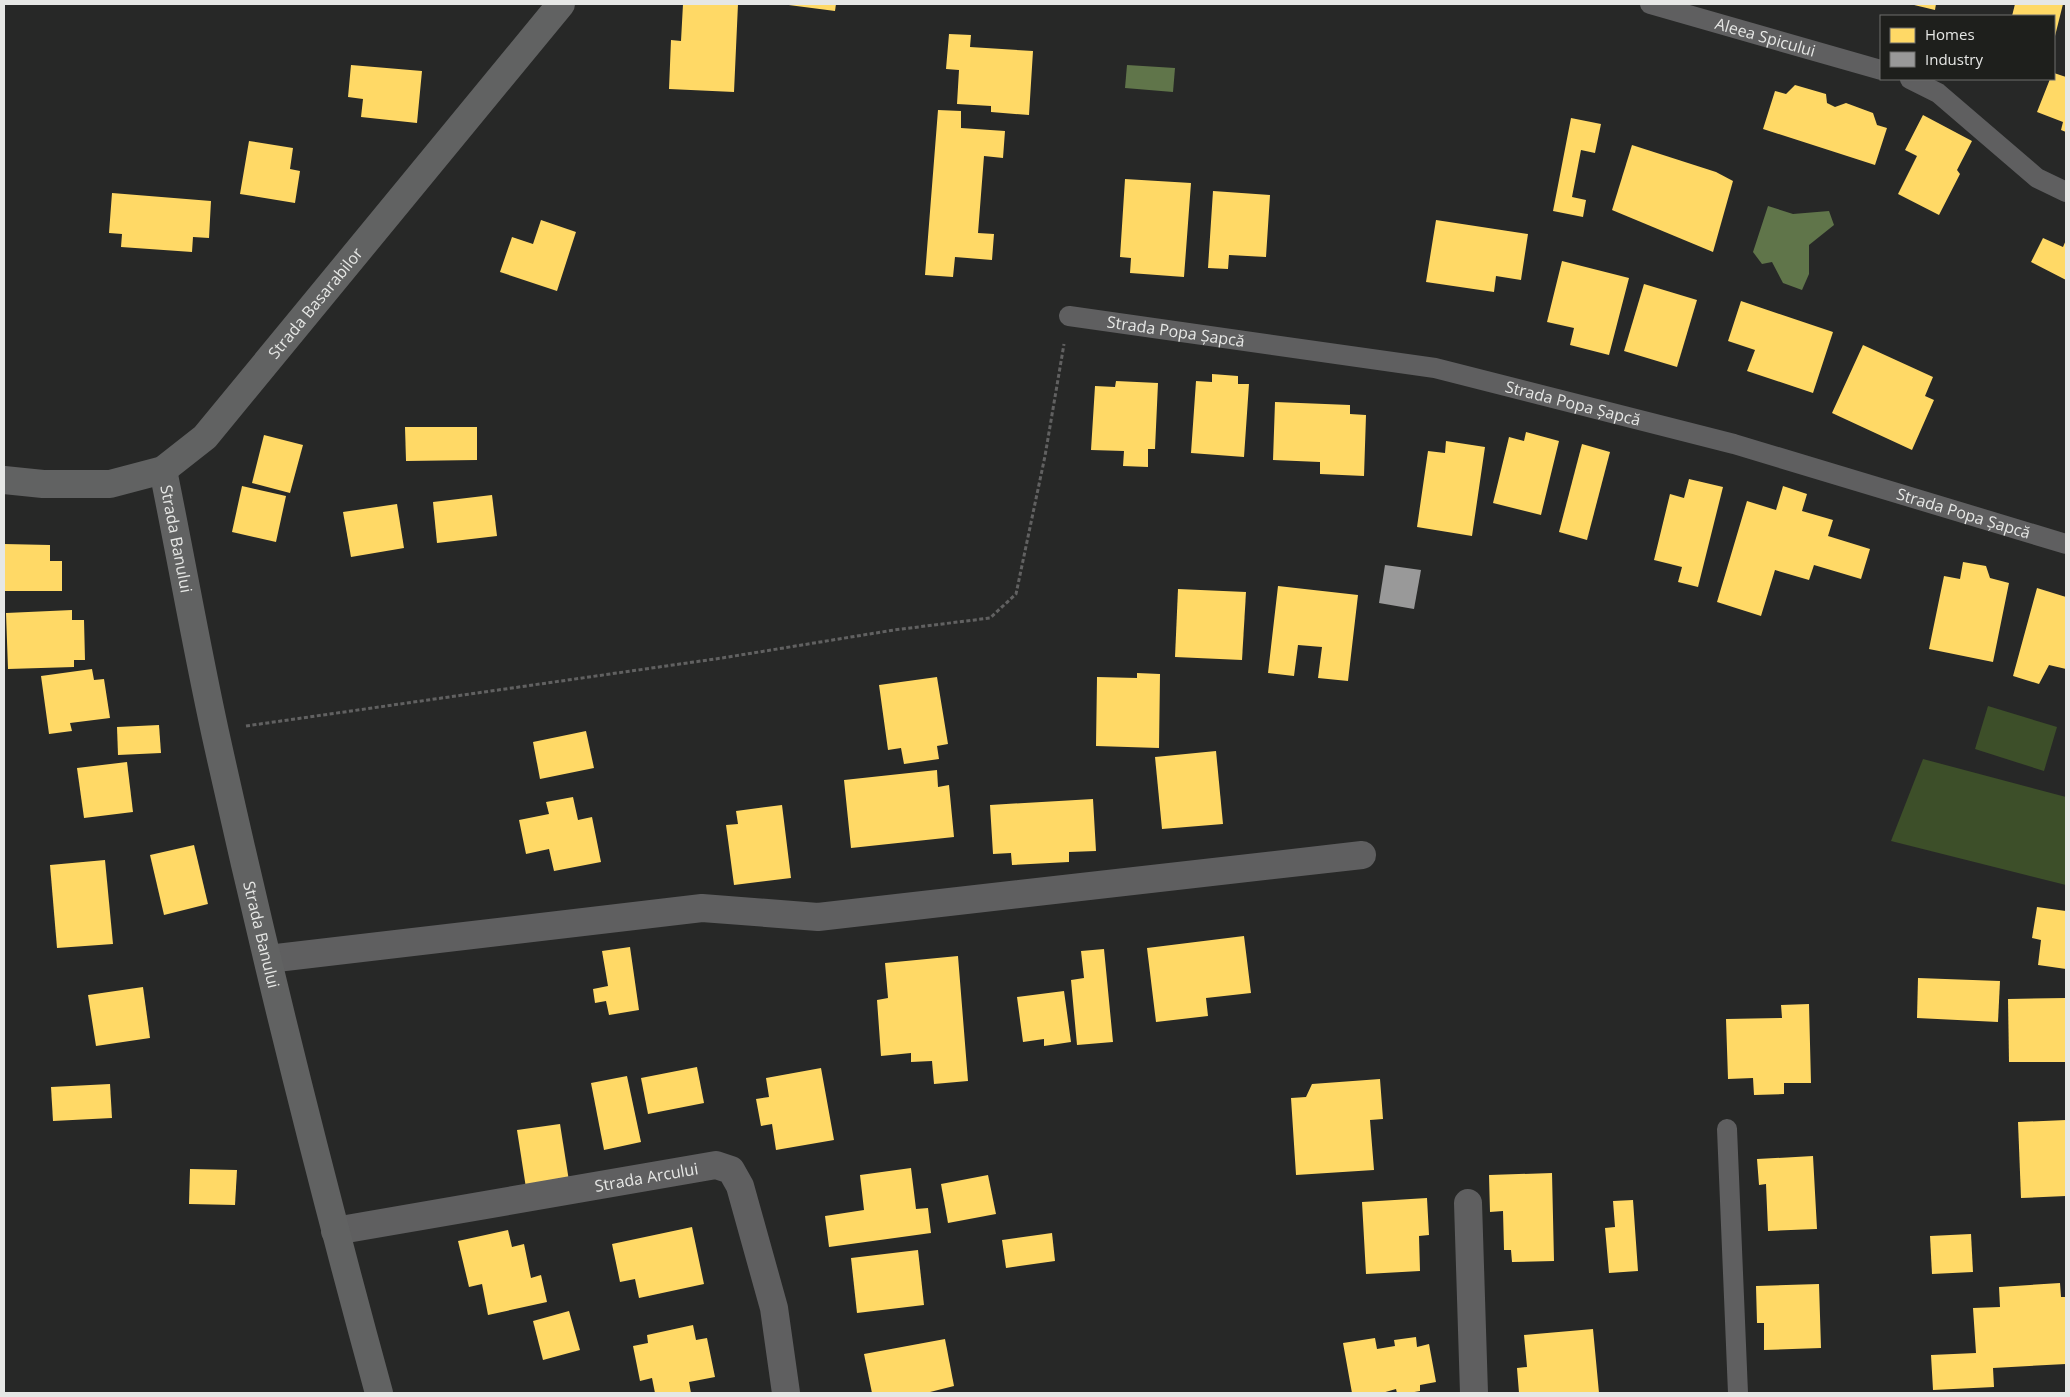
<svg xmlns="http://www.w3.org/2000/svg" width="2070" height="1397" font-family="'Open Sans',sans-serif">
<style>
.green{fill:#3d4f29}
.water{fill:#60754a}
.homes{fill:#ffd966}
.industry{fill:#999}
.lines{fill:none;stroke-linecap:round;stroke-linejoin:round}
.path{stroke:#616161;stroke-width:3;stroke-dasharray:4 2.5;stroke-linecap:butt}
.lane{stroke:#5f5f60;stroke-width:20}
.street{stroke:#5f5f60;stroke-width:28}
.secondary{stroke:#616262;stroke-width:28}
.labels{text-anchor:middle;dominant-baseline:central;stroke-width:5;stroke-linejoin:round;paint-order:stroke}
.street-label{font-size:16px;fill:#e6e7e5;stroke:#1e1f1c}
</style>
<rect width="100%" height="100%" fill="#272827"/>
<g class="green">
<path d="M1988,706L2057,727L2044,771L1975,749Z"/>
<path d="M1923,759L2066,797V885L1891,841Z"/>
</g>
<g class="water">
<path d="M1127,65L1175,68L1173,92L1125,88Z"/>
<path d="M1768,206L1793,214L1829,211L1834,225L1809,245V274L1802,290L1783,283L1772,262L1762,264L1753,252Z"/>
</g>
<g class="homes">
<path d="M683,4H738L734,92L669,89L671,40L681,41Z"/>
<path d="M781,4H836L835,11Z"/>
<path d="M1910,4H1936L1935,10Z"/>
<path d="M2015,4H2063L2054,40V16H2012Z"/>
<path d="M949,34L971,35L970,47L1033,51L1029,115L991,112V106L957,104L959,70L946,69Z"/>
<path d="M351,65L422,71L417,123L361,117L363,99L348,97Z"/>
<path d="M2054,73L2066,77V132L2061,130L2063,122L2037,112L2050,79H2054Z"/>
<path d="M1795,85L1826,94L1827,103L1835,107L1846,103L1873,113L1877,125L1887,128L1875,165L1763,129L1775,91L1786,94Z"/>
<path d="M938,110L961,111V128L1005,131L1003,158L984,156L978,233L994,234L992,260L955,257L953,277L925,275Z"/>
<path d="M1923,115L1972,141L1957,170L1960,174L1939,215L1898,194L1917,156L1905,150Z"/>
<path d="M1571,118L1601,124L1595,153L1581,150L1572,197L1586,200L1583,217L1553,211Z"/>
<path d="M249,141L293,148L290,169L300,171L295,203L240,194Z"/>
<path d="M1632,145L1716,172L1733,181L1713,252L1612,210Z"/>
<path d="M1125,179L1191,183L1184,277L1130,273L1131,258L1120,257Z"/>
<path d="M1213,191L1270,195L1266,257L1229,255L1228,269L1208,268Z"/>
<path d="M112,193L211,201L209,238L193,237L192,252L121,247L122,234L109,233Z"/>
<path d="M541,220L576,232L557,291L500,272L512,237L533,244Z"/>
<path d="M1436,220L1528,234L1521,280L1496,276L1494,292L1426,282Z"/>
<path d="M2043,238L2063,247L2066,240V280L2031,262Z"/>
<path d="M1562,261L1629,278L1609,355L1570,345L1574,328L1547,322Z"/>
<path d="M1644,284L1697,300L1677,367L1624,351Z"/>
<path d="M1741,301L1833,332L1813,393L1747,371L1755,350L1728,341Z"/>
<path d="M1863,345L1933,377L1925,396L1934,400L1912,450L1832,413Z"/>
<path d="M1212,374L1238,376V384H1249L1244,457L1191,453L1196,381L1212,382Z"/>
<path d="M1116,381L1158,383L1155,449H1148V467L1123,466L1124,451L1091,450L1095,386L1115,387Z"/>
<path d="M1275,402L1350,405V414L1366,415L1364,476L1320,474V462L1273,460Z"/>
<path d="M405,427H477V460L406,461Z"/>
<path d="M1526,432L1559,441L1541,515L1493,503L1509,437L1524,441Z"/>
<path d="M264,435L303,445L290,493L252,483Z"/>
<path d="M1446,441L1485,447L1472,536L1417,527L1428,451L1445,453Z"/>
<path d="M1582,444L1610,452L1587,540L1559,532Z"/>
<path d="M1689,479L1723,487L1698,587L1678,582L1682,567L1654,560L1670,494L1684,498Z"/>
<path d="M242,486L286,496L276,542L232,532Z"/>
<path d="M1783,486L1807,494L1802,511L1833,520L1828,536L1870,549L1861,579L1814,565L1809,580L1775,570L1761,616L1717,602L1747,501L1776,510Z"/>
<path d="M492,495L497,536L437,543L433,502Z"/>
<path d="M397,504L404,548L351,557L343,512Z"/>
<path d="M4,544L50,545V561H62V591H4Z"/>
<path d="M1963,562L1986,566L1990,578L2009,583L1993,662L1929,649L1944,576L1960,579Z"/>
<path d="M1278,586L1358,595L1348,681L1318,678L1322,647L1298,645L1294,676L1268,673Z"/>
<path d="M2037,588L2066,597V669L2049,665L2039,684L2013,676Z"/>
<path d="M1178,589L1246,592L1242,660L1175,657Z"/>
<path d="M72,610V620H84L85,660H74V667L8,669L6,613Z"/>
<path d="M92,669L94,680L104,679L110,718L70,723L72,731L49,734L41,676Z"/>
<path d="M1137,673L1160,674L1159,748L1096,746L1097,677L1137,678Z"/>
<path d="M937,677L948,744L937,746L939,759L904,764L901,748L888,750L879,685Z"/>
<path d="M159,725L161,753L118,755L117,727Z"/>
<path d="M586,731L594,768L540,779L533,742Z"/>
<path d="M1216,751L1223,824L1162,829L1155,757Z"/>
<path d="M127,762L133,812L84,818L77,768Z"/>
<path d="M937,770L938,787L949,785L954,837L851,848L844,780Z"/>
<path d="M573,797L578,820L592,817L601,862L554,871L549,849L526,854L519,820L549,814L546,802Z"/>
<path d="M1093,799L1096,851L1069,852V862L1012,865L1011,853L993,854L990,805Z"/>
<path d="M782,805L791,878L734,885L726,825L738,824L736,811Z"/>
<path d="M194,845L208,904L164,915L150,855Z"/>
<path d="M105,860L113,944L57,948L50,865Z"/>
<path d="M2037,907L2066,911V969L2038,965L2041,940L2032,938Z"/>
<path d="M1244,936L1251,993L1206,998L1208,1016L1156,1022L1147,948Z"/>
<path d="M630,947L639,1010L609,1015L606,1001L595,1003L593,989L608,986L602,951Z"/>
<path d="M1104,949L1113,1042L1077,1045L1071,980L1084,978L1081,951Z"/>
<path d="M958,956L968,1081L934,1084L932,1061L911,1062V1053L881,1056L877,1000L888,998L885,963Z"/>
<path d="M1918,978L2000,981L1998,1022L1917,1018Z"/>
<path d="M143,987L150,1038L96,1046L88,995Z"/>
<path d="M1064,991L1071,1042L1044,1046V1039L1023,1042L1017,997Z"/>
<path d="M2066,998V1062H2009L2008,999Z"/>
<path d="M1809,1004L1811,1083H1784V1094L1754,1095L1753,1078L1728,1079L1726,1019L1782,1018L1781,1005Z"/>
<path d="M697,1067L704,1103L648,1114L641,1078Z"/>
<path d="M821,1068L834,1140L776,1150L772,1124L761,1126L756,1099L769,1097L766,1078Z"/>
<path d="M627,1076L641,1142L604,1150L591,1083Z"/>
<path d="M1380,1079L1383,1119L1370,1120L1374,1170L1296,1175L1291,1098L1306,1097L1312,1084Z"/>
<path d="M110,1084L112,1118L53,1121L51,1087Z"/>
<path d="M2066,1120V1196L2021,1198L2018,1122Z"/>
<path d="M560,1124L569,1181L526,1188L517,1130Z"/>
<path d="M1813,1156L1817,1229L1768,1231L1766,1184L1759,1185L1757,1159Z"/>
<path d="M911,1168L916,1209L928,1208L931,1233L829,1247L825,1216L864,1210L860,1175Z"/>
<path d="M190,1169L237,1170L235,1205L189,1204Z"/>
<path d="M1552,1173L1554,1261L1512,1262L1511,1250H1504L1503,1211L1490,1212L1489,1175Z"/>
<path d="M988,1175L996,1214L948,1223L941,1184Z"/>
<path d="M1427,1198L1429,1235L1419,1236L1420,1271L1366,1274L1362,1202Z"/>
<path d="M1633,1200L1638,1271L1609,1273L1605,1228L1615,1227L1613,1201Z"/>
<path d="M692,1227L704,1284L639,1298L635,1279L620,1282L612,1244Z"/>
<path d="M508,1230L512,1247L524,1244L531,1278L541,1275L547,1302L488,1315L482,1284L469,1287L458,1241Z"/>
<path d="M1052,1233L1055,1261L1006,1268L1002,1240Z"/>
<path d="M1971,1234L1973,1272L1932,1274L1930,1236Z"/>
<path d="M918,1250L924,1305L857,1313L851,1258Z"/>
<path d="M2060,1283L2061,1297H2066V1364L1993,1368L1994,1387L1933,1390L1931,1355L1976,1353L1973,1308L2000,1307L1999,1287Z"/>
<path d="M1819,1284L1821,1348L1764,1350V1323H1757L1756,1286Z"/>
<path d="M569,1311L580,1350L543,1360L533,1321Z"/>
<path d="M693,1325L696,1340L707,1338L715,1377L689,1382L691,1393H655L652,1378L640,1381L633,1346L648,1343L647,1335Z"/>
<path d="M1593,1329L1599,1393H1519L1517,1368L1527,1367L1524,1335Z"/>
<path d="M1416,1337L1417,1347L1429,1344L1436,1382L1420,1385V1391L1409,1393H1397L1396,1389L1382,1393H1352L1343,1343L1375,1338L1377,1349L1395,1346L1394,1340Z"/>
<path d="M945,1339L954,1386L926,1393H872L864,1354Z"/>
</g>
<path class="industry" d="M1385,565L1421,570L1414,609L1379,603Z"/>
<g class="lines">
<path class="path" d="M246,726L722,658L894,630L990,618L1016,594L1045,456L1064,344"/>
<g class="lane">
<path id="s1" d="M1650,4L1881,70"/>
<path d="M1910,79L1938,93L2037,178L2066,192"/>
<path id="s2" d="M1069,316L1435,368L1734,444L2066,544"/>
<path d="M1727,1129L1738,1393"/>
</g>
<g class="street">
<path d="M268,959L702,908L818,917L1362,855"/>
<path d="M1468,1203L1474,1393"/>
<path id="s3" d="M335,1231L716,1165L731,1170L740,1186L774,1308L786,1393"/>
</g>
<g class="secondary">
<path id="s4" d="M163,470C181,558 196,645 215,732C264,954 319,1174 379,1393"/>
<path id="s5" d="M4,480L43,484H110L163,470L205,437L561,4"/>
</g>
</g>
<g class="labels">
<g class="street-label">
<text stroke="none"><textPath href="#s1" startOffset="120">Aleea Spicului</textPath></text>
<text stroke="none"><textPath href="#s5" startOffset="388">Strada Basarabilor</textPath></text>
<text stroke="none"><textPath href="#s2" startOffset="108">Strada Popa Șapcă</textPath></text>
<text stroke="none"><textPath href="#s2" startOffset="512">Strada Popa Șapcă</textPath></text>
<text stroke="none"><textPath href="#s2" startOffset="918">Strada Popa Șapcă</textPath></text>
<text stroke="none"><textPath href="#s4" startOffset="70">Strada Banului</textPath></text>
<text stroke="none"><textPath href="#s4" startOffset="475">Strada Banului</textPath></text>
<text stroke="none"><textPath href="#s3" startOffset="316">Strada Arcului</textPath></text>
</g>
</g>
<rect width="2070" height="1397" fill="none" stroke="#e6e7e5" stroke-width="10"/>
<rect x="1880" y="15" width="175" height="65" fill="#1e1f1c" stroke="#6e6f6c"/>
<rect x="1890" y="28" width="25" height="15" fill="#ffd966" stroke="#6e6f6c"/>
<text x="1925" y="40" font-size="15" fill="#e6e7e5">Homes</text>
<rect x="1890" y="52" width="25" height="15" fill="#999999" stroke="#6e6f6c"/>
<text x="1925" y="65" font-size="15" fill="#e6e7e5">Industry</text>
</svg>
